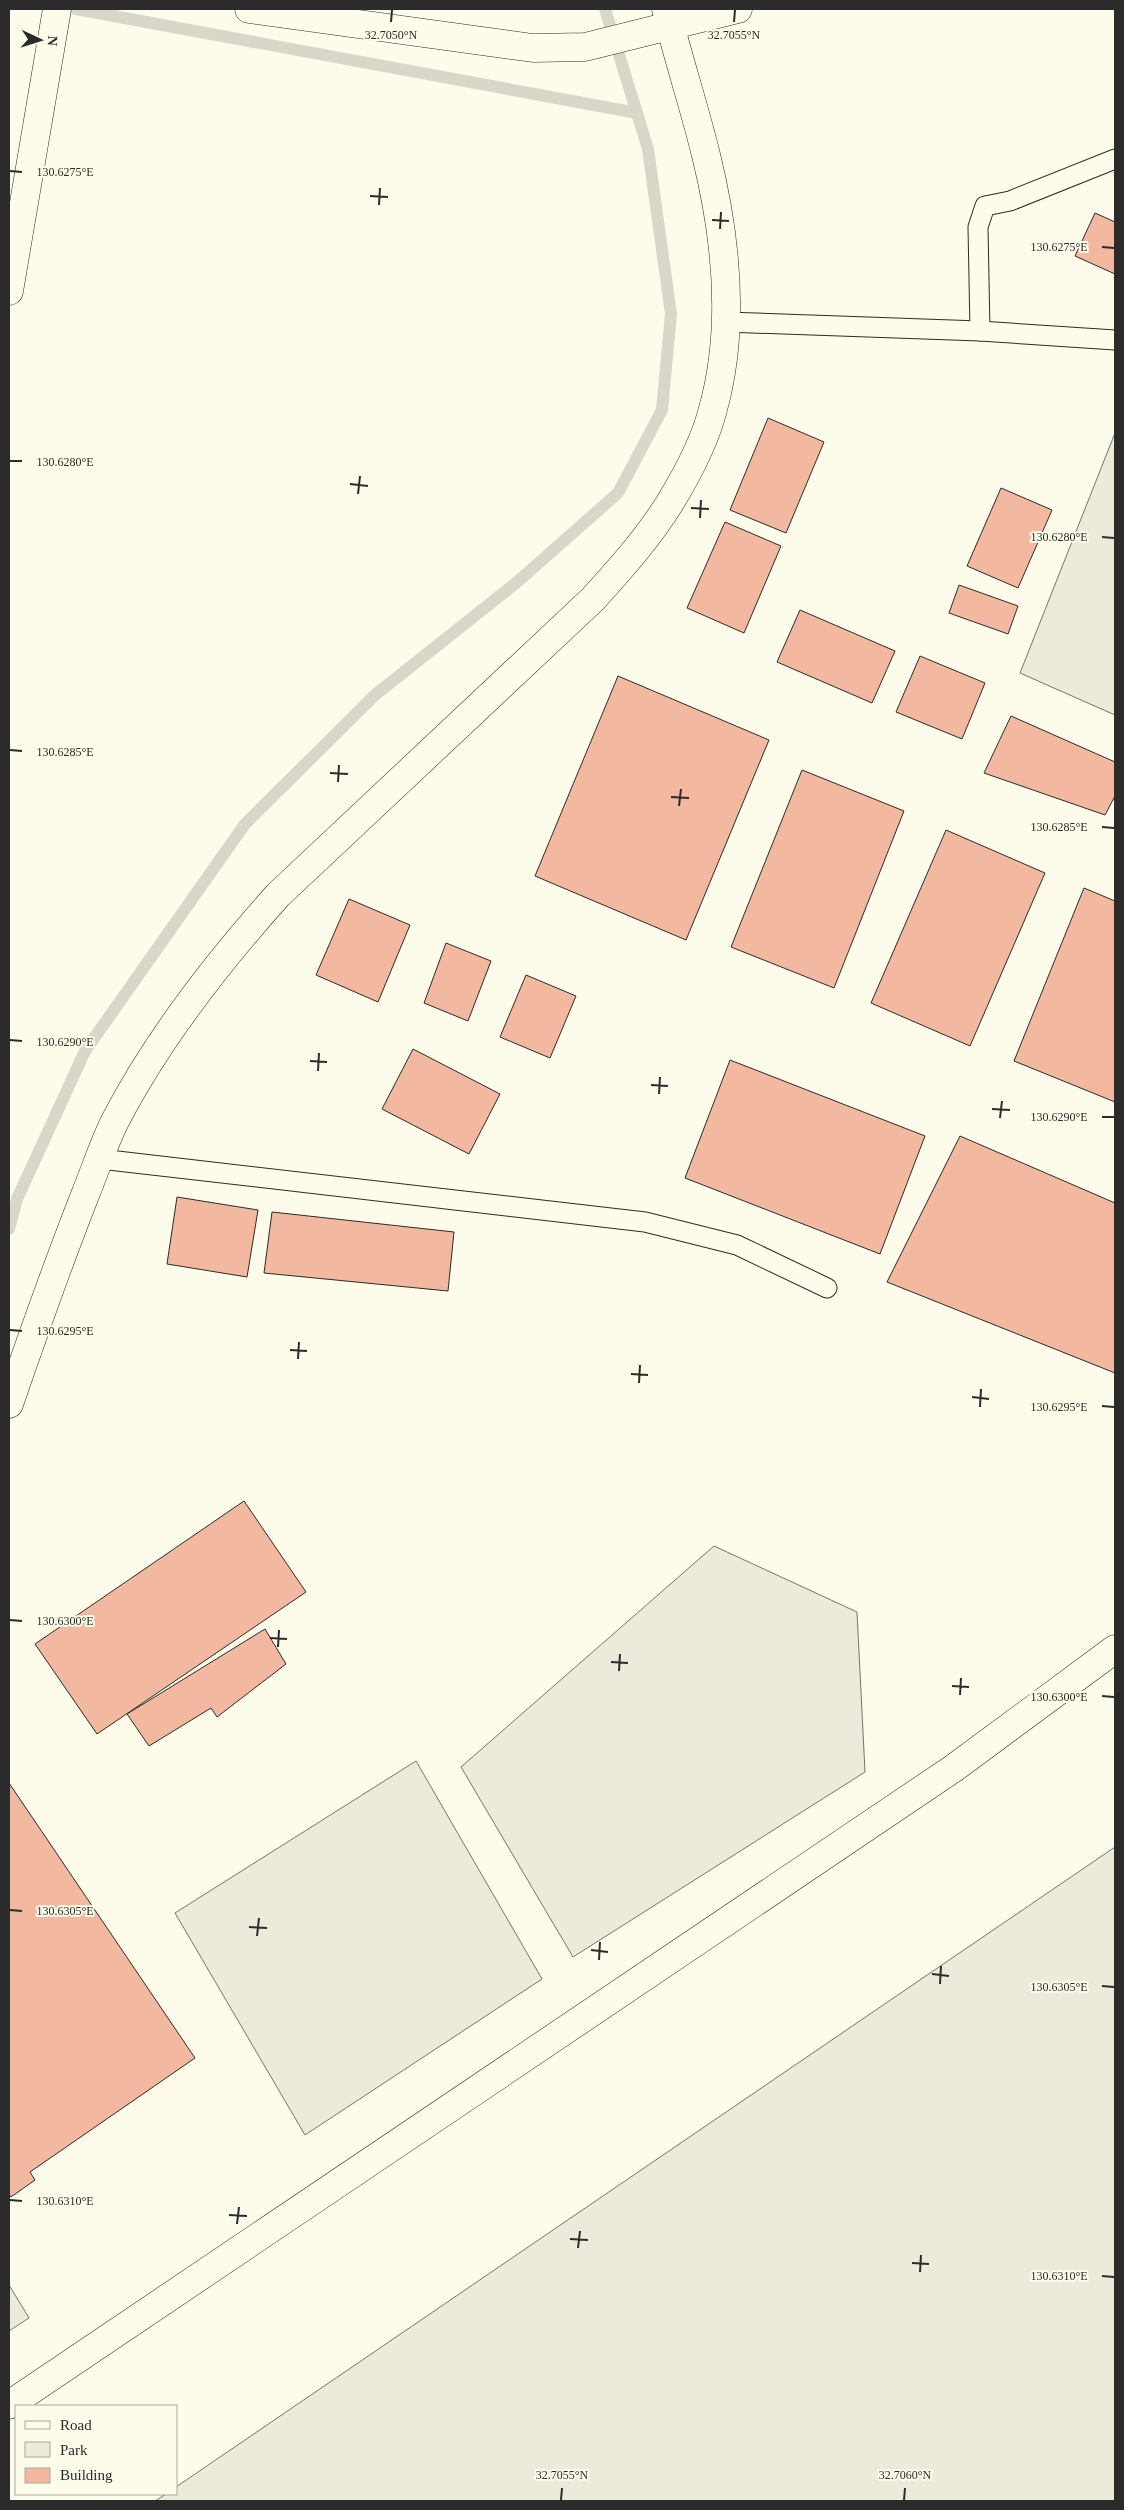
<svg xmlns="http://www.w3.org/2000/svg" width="1124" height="2510" font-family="'Times New Roman',serif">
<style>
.green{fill:#ecebdb;stroke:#74746e}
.parking{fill:#eceadb;stroke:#74746e}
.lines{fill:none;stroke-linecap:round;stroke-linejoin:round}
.stream{stroke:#d8d7c9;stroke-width:12}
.building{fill:#f2b8a0;stroke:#2b2b2b}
.lane-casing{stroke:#2b2b2b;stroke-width:21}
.street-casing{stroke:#2b2b2b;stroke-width:29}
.secondary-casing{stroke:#2b2b2b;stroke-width:29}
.lane{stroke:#fdfbea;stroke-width:19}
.street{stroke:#fdfbea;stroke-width:28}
.secondary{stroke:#fdfbea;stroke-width:28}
.ticks{fill:none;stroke:#2b2b2b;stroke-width:2}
.ticks-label{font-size:12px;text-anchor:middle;fill:#2b2b2b;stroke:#fdfbea;stroke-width:4;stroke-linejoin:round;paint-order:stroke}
</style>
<rect width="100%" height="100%" fill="#fdfbea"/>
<path class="green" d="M1115,1847V2501H155L166,2494H176V2487Z"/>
<g class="parking">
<path d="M1115,433V715L1020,673Z"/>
<path d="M714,1546L857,1612L865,1772L573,1957L461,1767Z"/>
<path d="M416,1761L542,1979L305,2135L175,1913Z"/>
<path d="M9,2285L29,2318L9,2331Z"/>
</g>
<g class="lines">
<g class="stream">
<path d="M76,9L637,113"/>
<path d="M9,1229L17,1199L85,1051L245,824L375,695L516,583L618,493L662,410L671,314L648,149L605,9"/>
</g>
</g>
<g class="building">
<path d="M1095,213L1115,222V274L1075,256Z"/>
<path d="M768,418L824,442L786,533L730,510Z"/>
<path d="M1001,488L1052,510L1018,588L967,566Z"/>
<path d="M725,522L781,546L744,633L687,608Z"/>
<path d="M959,585L1018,606L1008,634L949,613Z"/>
<path d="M800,610L895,651L872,703L777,662Z"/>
<path d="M920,656L985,683L962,739L896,712Z"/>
<path d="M618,676L769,740L686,940L535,876Z"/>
<path d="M1011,716L1115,762V796L1105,815L984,773Z"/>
<path d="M802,770L904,811L834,988L731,947Z"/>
<path d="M946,830L1045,873L970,1046L871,1003Z"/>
<path d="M1084,888L1115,901V1102L1014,1061Z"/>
<path d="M349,899L410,925L378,1002L316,975Z"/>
<path d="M446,943L491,961L468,1021L424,1003Z"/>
<path d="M526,975L576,996L550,1058L500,1037Z"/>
<path d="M413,1049L500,1094L469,1154L382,1109Z"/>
<path d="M730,1060L925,1136L880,1254L685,1178Z"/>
<path d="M960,1136L1115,1203V1373L887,1282Z"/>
<path d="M177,1197L258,1210L247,1277L167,1264Z"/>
<path d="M272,1212L454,1232L448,1291L264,1273Z"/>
<path d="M244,1501L306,1592L97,1734L35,1644Z"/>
<path d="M265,1629L286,1664L217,1717L211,1708L149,1746L127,1714Z"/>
<path d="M9,1783L195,2058L30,2172L35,2180L11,2197L9,2194Z"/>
</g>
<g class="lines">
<g class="lane-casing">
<g id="lane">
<path d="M725,322L980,331L1115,340"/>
<path d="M980,331L978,227L985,206L1010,201L1115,159"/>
<path d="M100,1159L645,1222L737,1245L827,1288"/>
</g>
</g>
<g class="street-casing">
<g id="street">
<path d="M249,9L533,48L585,47L738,9"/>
<path d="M9,291L57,9"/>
<path d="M9,2405L954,1768L1115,1649"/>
</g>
</g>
<g class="secondary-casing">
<path id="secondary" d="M9,1404C33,1334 58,1264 85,1195C95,1171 103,1145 115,1121C158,1038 216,964 278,895L593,599C621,568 649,537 671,501C688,473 705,441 713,409C736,326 726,236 706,155C694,106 678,58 666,9"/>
</g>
<use href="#lane" class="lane"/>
<use href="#street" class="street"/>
<use href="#secondary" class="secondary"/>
</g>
<path class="ticks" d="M391,22L392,10M734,22L735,10M10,171L22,172M370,196L388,197M379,205L380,188M712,220L729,221M720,229L721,212M1102,247L1114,248M10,461H22M350,484L368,486M358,494L360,476M691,508L709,509M700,518L701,500M1102,537L1114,538M10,750L22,751M330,773L348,774M338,782L339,765M671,797L689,798M679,806L681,789M1102,827L1114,828M10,1040L22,1041M310,1061L327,1062M318,1071L319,1053M651,1085L668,1086M659,1094L660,1077M992,1109L1010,1110M1102,1117H1114M1000,1118L1002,1101M10,1330L22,1331M290,1350L307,1351M298,1359L299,1342M631,1374L648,1375M639,1383L640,1365M972,1397L989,1399M1102,1406L1114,1407M980,1407L981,1389M10,1620L22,1621M270,1638L287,1639M278,1647L279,1630M611,1662L628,1663M619,1671L620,1654M952,1686L969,1687M960,1695L961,1678M1102,1696L1114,1697M10,1910L22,1911M249,1927L267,1928M257,1936L259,1918M591,1950L608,1952M599,1960L600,1942M932,1974L949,1976M940,1984L941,1966M1102,1986L1114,1987M10,2200L22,2201M229,2215L247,2216M237,2224L239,2207M570,2239L588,2240M578,2248L580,2231M912,2263L929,2264M920,2272L921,2255M1102,2276L1114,2277M561,2500L562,2488M904,2500L905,2488"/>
<g class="ticks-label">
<text x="391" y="39">32.7050°N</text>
<text x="734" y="39">32.7055°N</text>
<text x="65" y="176">130.6275°E</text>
<text x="1059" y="251">130.6275°E</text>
<text x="65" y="466">130.6280°E</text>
<text x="1059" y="541">130.6280°E</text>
<text x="65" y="756">130.6285°E</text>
<text x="1059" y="831">130.6285°E</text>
<text x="65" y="1046">130.6290°E</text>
<text x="1059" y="1121">130.6290°E</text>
<text x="65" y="1335">130.6295°E</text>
<text x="1059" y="1411">130.6295°E</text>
<text x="65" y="1625">130.6300°E</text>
<text x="1059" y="1701">130.6300°E</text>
<text x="65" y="1915">130.6305°E</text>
<text x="1059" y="1991">130.6305°E</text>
<text x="65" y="2205">130.6310°E</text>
<text x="1059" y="2280">130.6310°E</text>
<text x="562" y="2479">32.7055°N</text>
<text x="905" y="2479">32.7060°N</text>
</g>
<rect width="1124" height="2510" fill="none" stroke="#2b2b2b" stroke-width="20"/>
<rect x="15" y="2405" width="162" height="90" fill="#fdfbea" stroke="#a9a89e"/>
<rect x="25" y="2421" width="25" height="8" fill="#fdfbea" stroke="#a9a89e"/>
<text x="60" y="2430" font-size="15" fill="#2b2b2b">Road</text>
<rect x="25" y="2442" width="25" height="15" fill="#ecebdb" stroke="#a9a89e"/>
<text x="60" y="2455" font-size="15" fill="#2b2b2b">Park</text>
<rect x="25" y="2468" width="25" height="15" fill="#f2b8a0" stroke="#a9a89e"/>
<text x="60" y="2480" font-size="15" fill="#2b2b2b">Building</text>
<g transform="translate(40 40) rotate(94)" stroke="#fdfbea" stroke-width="4" paint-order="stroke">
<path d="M0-4L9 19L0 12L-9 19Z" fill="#2b2b2b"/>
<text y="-8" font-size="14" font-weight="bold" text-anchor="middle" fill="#2b2b2b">N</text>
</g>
</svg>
